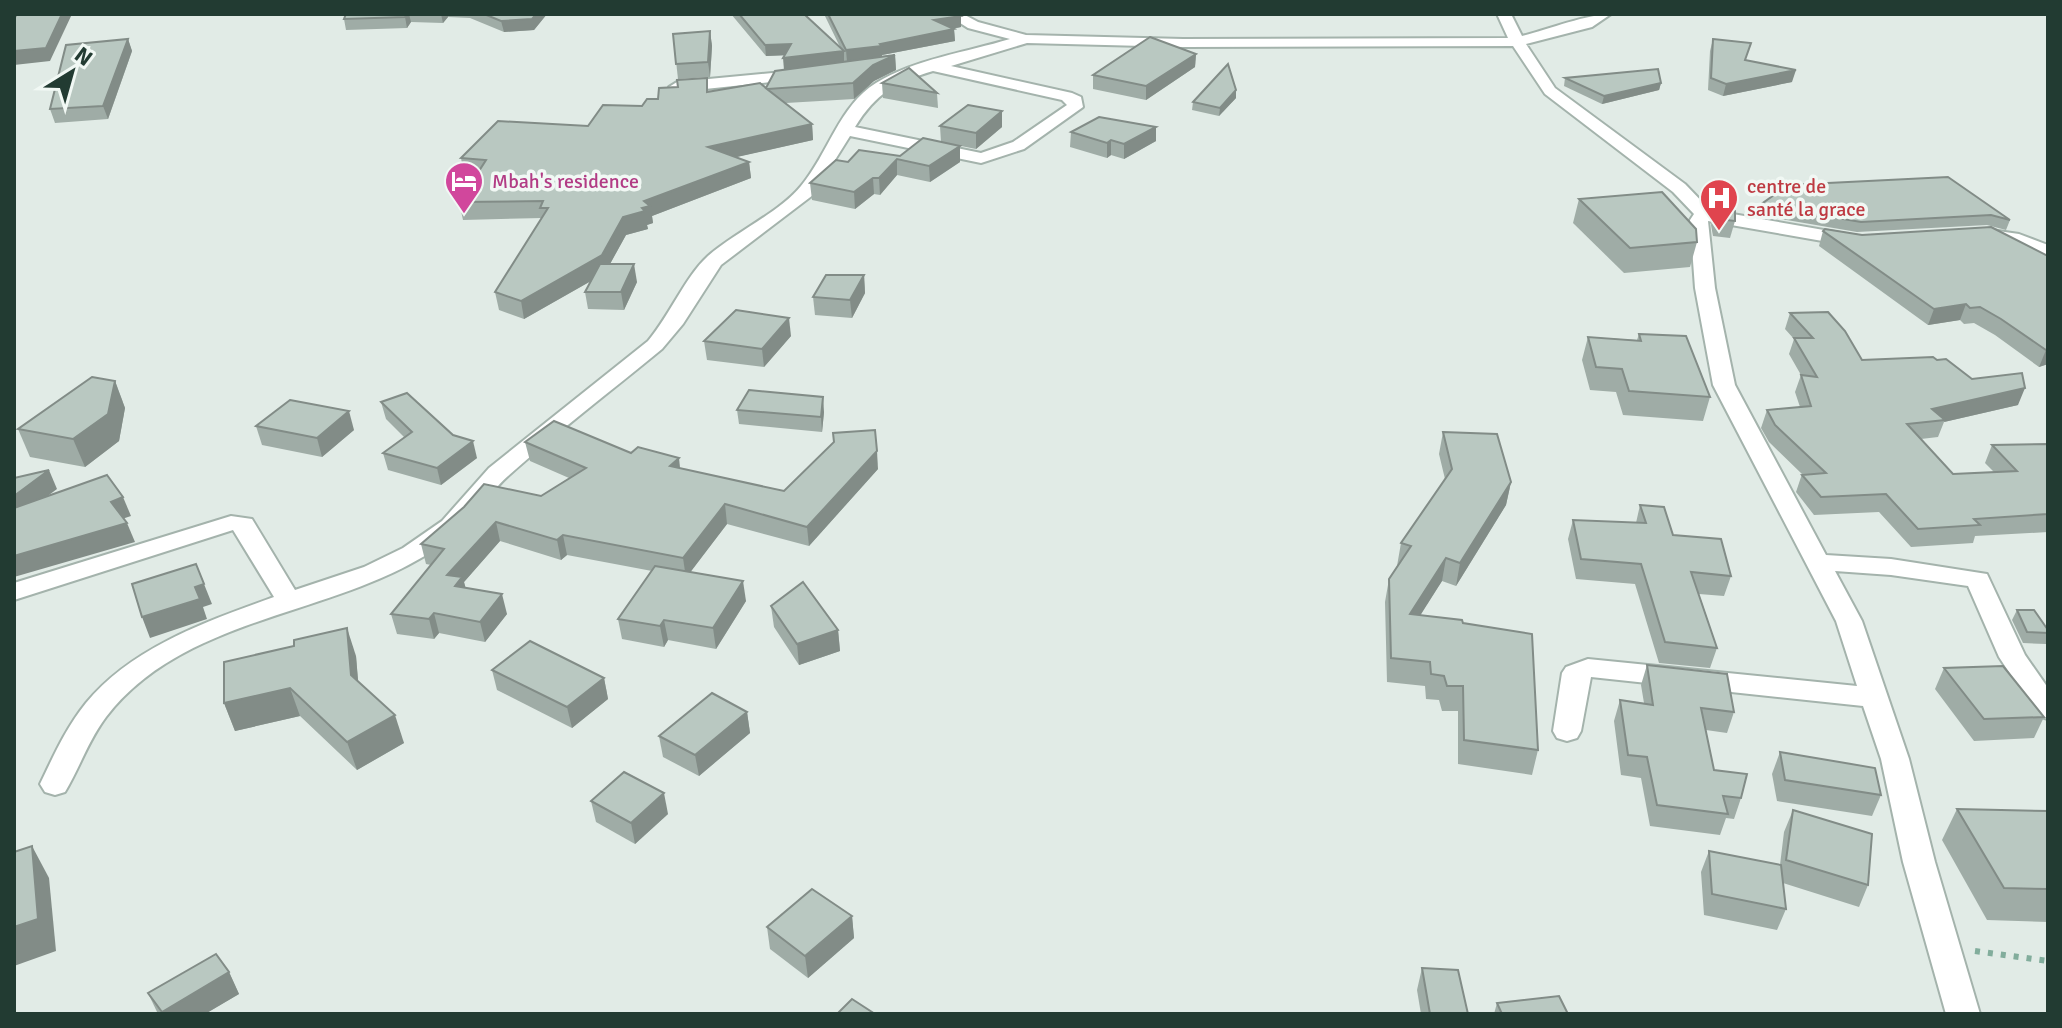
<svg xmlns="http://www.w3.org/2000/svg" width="2062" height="1028" font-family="Signika,sans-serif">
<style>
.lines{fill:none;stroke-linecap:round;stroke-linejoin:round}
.minor-casing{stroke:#a4b3ac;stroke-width:4}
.path{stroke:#82ad9c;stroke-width:6;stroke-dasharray:5 8;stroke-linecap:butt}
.minor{fill:#fff;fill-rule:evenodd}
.wall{fill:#9faca6}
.shaded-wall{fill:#828c87}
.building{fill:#b9c8c1;stroke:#828c87;stroke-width:2}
.labels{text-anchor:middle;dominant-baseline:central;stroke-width:7;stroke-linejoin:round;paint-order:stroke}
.far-hotel-label{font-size:20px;fill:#b23c85;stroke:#f1f8f4;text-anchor:start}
.far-health-label{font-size:20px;fill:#be3a42;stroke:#f1f8f4;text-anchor:start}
</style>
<rect width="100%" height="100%" fill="#e1ebe6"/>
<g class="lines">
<g class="minor-casing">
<g id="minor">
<path d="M946,14H963L978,22L1026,35L1183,39L1508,38L1497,14H1511L1522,36C1546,30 1588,14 1611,14L1592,27L1526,44L1555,88L1685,184L1710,210L1858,236L1860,240L1858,244L1851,246L1708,221L1715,288L1735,385L1826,555L1891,559L1987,574L2025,655L2048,688V719L2038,716L1999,657L1968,586L1891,575L1835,571L1862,621L1909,759L1935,862L1980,1014H1946L1903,862L1881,759L1863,706L1591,677L1581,731L1577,738L1567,741L1557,738L1553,731L1562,673L1566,667L1588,659L1857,686L1836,621L1713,385L1695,288L1690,220L1694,214L1673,192L1545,94L1513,46L1183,47L1027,43L951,66L1072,93L1081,97L1083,107L1024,149L981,163L850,136L813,195L721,265L683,324L662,349C611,391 557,432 508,476C490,492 478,514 460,530C449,541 434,551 421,558C321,617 181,619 106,717C88,741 80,767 65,792L55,795L45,792L40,784C54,755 66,728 86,703C132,647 208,621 274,597L233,530L14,600V583L231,516L252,519L295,590L364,567L403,548L442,521L489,468L648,341C670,315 685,277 708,256C734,233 780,212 801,186C828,154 839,106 876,83C915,59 967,52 1010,39L968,28ZM933,71L1062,100L1067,105L1013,142L981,153L855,127C876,93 896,82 933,71Z"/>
<path d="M804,70L809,72V78L677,92L669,87L677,82Z"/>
<path d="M1984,229L2019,234L2048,245V257L2010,243L1978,238L1975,234Z"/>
</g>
</g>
<path class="path" d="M1975,951L2048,961"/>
<use href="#minor" class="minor"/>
</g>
<g class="wall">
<path d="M346,14H547L534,30L504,32L470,18L448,17L443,23L411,22L407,28L346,30L344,19Z"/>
<path d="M731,14H804L840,47L824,14H958L961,16V27L953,29H954L955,41L882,55V56L895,55L896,70L874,81L854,99L786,103L812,124L813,140L736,157L749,162L751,178L652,216L653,223L647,225L648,229L626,235L610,264L637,282L624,310L588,309L585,292L591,281L524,319L499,310L495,292L542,218L463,220L459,202L477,175H464L461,158L588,126L658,99L709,92L766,88L798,68L785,55L766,56Z"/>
<path d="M710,31L712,46L710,77L678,79L673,34Z"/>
<path d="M128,39L132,51L108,119L55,123L50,109Z"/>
<path d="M1713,39L1746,60L1792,82L1723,96L1708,90L1710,51Z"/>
<path d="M1196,54L1195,67L1146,100L1093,89V75Z"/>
<path d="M1565,78L1661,83L1659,90L1602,104L1564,86Z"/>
<path d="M882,83L937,93L938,108L883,98Z"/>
<path d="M1236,98L1219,116L1192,110L1193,102Z"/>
<path d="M940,126L1002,127L976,149L941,142Z"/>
<path d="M1071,132L1156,141L1124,159L1111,155L1107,158L1070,147Z"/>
<path d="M900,156L960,162L930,182L897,175L880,195L874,194L855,209L812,200L810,183L848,162Z"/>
<path d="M1948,177L2010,220L2006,230L1987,225L1857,232L1757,215L1760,205Z"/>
<path d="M1579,199L1697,242L1690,267L1624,273L1573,223Z"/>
<path d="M1716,208L1735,221L1730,238L1713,236L1711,225Z"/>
<path d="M1823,231L2048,256V364L2039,367L1995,335L1974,323L1964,324L1960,320L1928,325L1819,246Z"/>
<path d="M864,275L865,293L852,318L815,315L813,297Z"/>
<path d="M1790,313L1862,360H1937L2018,405L1944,422L1938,437L1921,439L1953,474L1994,472L1985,463L1992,445L2048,444V532L1975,536L1973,543L1911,547L1879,512L1814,515L1796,492L1802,474L1769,442L1761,428L1767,410L1800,407L1795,392L1801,375L1789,354L1794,339L1785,329Z"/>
<path d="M1639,334L1710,397L1703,421L1623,415L1616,392L1590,390L1582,360L1588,337L1637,340Z"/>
<path d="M791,336L764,367L707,360L704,341Z"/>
<path d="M115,381L125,408L119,441L85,467L30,457L18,429Z"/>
<path d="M381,402L477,458L441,485L388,470L383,453L404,437L386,419Z"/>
<path d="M737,410L824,412L822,432L739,424Z"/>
<path d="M256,426L354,430L322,457L262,445Z"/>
<path d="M1443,432L1511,482L1506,505L1456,586L1442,581L1420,615L1463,623L1538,750L1532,775L1458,764V711H1442L1439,700L1426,699L1425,686L1387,682L1385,602L1389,579L1397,566L1401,543L1445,479L1439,454Z"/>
<path d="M525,442L631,453L680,468L784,491L878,469L809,546L727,524L690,572L746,601L716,649L668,640L664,647L622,639L618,619L652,571L567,555L561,560L500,541L464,582L465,588L507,614L485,642L439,633L434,639L397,634L391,614L431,565L426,564L421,544L541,496L569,478L530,461Z"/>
<path d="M1640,505L1673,535L1731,576L1724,596L1699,594L1717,648L1710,668L1659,663L1635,584L1576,579L1568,539L1573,520L1636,523Z"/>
<path d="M771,606L838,630L840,651L799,665L774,627Z"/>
<path d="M2017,610L2048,630V639L2046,644L2023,643L2012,620Z"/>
<path d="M356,656L358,682L404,743L357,770L300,716L235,731L224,703Z"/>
<path d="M1647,665L1734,712L1727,733L1706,730L1714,770L1741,798L1734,819L1726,818L1720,835L1650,826L1641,778L1621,775L1614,721L1620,700L1644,703L1641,685Z"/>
<path d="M1944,668L2044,717L2034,738L1974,741L1935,689Z"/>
<path d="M492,670L604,678L608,699L572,728L497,690Z"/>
<path d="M747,712L750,733L699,776L663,757L659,736Z"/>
<path d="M1780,752L1881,795L1872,816L1777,801L1772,774Z"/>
<path d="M591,801L668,814L635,844L596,822Z"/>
<path d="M1957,809L2048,811V922L1987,920L1942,840Z"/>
<path d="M1793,810L1868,885L1859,907L1783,883L1786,909L1777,930L1704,915L1701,872L1709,851L1780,865L1784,832Z"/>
<path d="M852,916L854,938L808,978L770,949L767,927Z"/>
<path d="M1422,968L1468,1014H1421L1417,990Z"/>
<path d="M229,972L239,994L205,1014H158L148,993Z"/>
<path d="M1497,1003L1568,1014H1494Z"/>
</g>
<g class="shaded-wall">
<path d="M62,14H72L50,61L14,65V51Z"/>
<path d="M407,14H409L411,22L407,28L405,17Z"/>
<path d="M441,14H448V17L443,23Z"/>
<path d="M536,14H547L534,30L504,32L501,21Z"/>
<path d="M961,16V27L934,32V20Z"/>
<path d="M954,29L955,41L882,55V57L847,62L846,50Z"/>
<path d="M710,31L712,46L710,77L708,62Z"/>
<path d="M128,39L132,51L108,119L103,106Z"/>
<path d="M791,44L792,55L766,56L765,45Z"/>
<path d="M844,51V62L784,70L783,58Z"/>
<path d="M1196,54L1195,67L1146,100V86Z"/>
<path d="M895,55L896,70L874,81L854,99L853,83L873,65Z"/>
<path d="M1796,70L1792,82L1723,96L1726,84Z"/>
<path d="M1661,83L1659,90L1602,104L1604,96Z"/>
<path d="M1236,90V98L1219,116L1220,108Z"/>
<path d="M1002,111V127L976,149V133Z"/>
<path d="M812,124L813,140L710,163L708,147Z"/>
<path d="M1156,127V141L1124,159V144Z"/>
<path d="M1111,140V155L1107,158V143Z"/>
<path d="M960,146V162L930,182L929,166Z"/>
<path d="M897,159V175L880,195L879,178Z"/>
<path d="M749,162L751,178L652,216L653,223L647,225L648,229L626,235L605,273L524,319L521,301L623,217L642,208L644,201Z"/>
<path d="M873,178L874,194L855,209L854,192Z"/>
<path d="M634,264L637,282L624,310L621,292Z"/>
<path d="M864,275L865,293L852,318L850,300Z"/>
<path d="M1966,304L1960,320L1928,325L1934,309Z"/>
<path d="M789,318L791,336L764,367L762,349Z"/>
<path d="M2046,350H2048V364L2039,367Z"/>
<path d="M115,381L125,408L119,441L85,467L73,439Z"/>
<path d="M2025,388L2018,405L1944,422L1945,420L1932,409Z"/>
<path d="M823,397L824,412L822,432L821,417Z"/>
<path d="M349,411L354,430L322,457L317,438Z"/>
<path d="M473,441L477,458L441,485L437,468Z"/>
<path d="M877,451L878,469L809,546L807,527Z"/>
<path d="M679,458L681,477L670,466Z"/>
<path d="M49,470L57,489L14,521V496Z"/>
<path d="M1511,482L1506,505L1456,586L1460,563Z"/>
<path d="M123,497L131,516L119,520L111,502Z"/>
<path d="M725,504L727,524L686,578L683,558Z"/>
<path d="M496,522L500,541L464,582L468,596L460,606L447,575Z"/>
<path d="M127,523L135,542L14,577V556Z"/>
<path d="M563,535L567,555L561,560L557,540Z"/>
<path d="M1446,558L1442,581L1406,638L1410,614Z"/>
<path d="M743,581L746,601L716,649L713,628Z"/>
<path d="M204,584L212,604L203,607L207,619L150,638L142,617L195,587Z"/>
<path d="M502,594L507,614L485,642L480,622Z"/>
<path d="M434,613L439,633L434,639L429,619Z"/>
<path d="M664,620L668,640L664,647L660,626Z"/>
<path d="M347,628L356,656L360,703L351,675Z"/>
<path d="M838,630L840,651L799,665L797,644Z"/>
<path d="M604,678L608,699L572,728L567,707Z"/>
<path d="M290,688L300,716L235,731L224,703Z"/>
<path d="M747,712L750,733L699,776L695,755Z"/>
<path d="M395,715L404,743L357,770L347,742Z"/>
<path d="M664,793L668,814L635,844L631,823Z"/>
<path d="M32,846L49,878L56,951L14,966V927Z"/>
<path d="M852,916L854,938L808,978L805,956Z"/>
<path d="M229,972L239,994L205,1014H163L162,1012Z"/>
</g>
<g class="building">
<path d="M17,14H62L46,48L14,51V19Z"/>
<path d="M346,14H407L405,17L344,19Z"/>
<path d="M484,14H536L532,19L501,21Z"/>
<path d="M739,14H804L844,51L783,58L791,44L765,45Z"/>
<path d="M828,14H958L961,16L934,20L954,29L880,44L882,46L846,50Z"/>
<path d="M710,31L708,62L676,64L673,34Z"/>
<path d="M1150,37L1196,54L1146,86L1093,75Z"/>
<path d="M128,39L103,106L50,109L66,45Z"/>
<path d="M1713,39L1751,43L1745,60L1796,70L1726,84L1711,78Z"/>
<path d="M895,55L873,65L853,83L767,89L812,124L708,147L749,162L644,201L650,206L642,208L645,211L623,217L602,255L521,301L495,292L548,208H540L543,201L459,202L486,160L461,158L498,121L588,126L603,105L642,106L647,99H658L659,88L678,87L677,80L707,78V92L760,83L766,88L775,71Z"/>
<path d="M1228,64L1236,90L1220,108L1193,102Z"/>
<path d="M909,68L937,93L882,83Z"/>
<path d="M1658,69L1661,83L1604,96L1565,78Z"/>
<path d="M968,105L1002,111L976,133L940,126Z"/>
<path d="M1099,117L1156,127L1124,144L1111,140L1107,143L1071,132Z"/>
<path d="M923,138L960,146L929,166L897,159L879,178H873L854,192L810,183L836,160L848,162L859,150L900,156Z"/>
<path d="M1948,177L2010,220L1991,215L1861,222L1760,205L1788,185Z"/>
<path d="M1662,192L1696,229L1697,242L1630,248L1579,199Z"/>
<path d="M1716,208L1735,211V221L1717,219Z"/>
<path d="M1991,227L2048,256V350H2046L2001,319L1980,307L1970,308L1966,304L1934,309L1823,231L1825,229L1862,235Z"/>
<path d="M600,264H634L621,292H585Z"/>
<path d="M826,275H864L850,300L813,297Z"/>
<path d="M736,310L789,318L762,349L704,341Z"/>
<path d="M1828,312L1845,331L1862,360L1933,357L1937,360L1946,359L1972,379L2022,373L2025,388L1932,409L1945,420L1907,424L1953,474L2017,471L1992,445L2048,444V514L1974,519L1980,525L1918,529L1886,494L1821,497L1802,475L1826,473L1775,425L1767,410L1811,406L1801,375L1817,377L1794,338H1813L1790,313Z"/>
<path d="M1639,334L1686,336L1710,397L1629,391L1622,369L1596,367L1588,337L1641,341Z"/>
<path d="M92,377L115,381L108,414L73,439L18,429Z"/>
<path d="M749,390L823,397L821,417L737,410Z"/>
<path d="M407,393L453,435L473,441L437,468L383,453L412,432L381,402Z"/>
<path d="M290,400L349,411L317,438L256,426Z"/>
<path d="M554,421L631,453L638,447L679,458L670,466L784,491L834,442L833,433L875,430L877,451L807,527L725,504L683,558L563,535L557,540L496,522L447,575L462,577L455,586L502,594L480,622L434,613L429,619L391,614L444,549L421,544L464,507L484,484L541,496L586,468L525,442Z"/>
<path d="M1443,432L1497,434L1511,482L1460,563L1446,558L1410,614L1462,620L1463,623L1532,634L1538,750L1464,740L1463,686H1447L1444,676L1431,674L1430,662L1391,658L1389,579L1411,546L1401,543L1452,469Z"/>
<path d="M49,470L14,496V478Z"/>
<path d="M107,475L123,497L111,502L127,523L14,556V508Z"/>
<path d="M1640,505L1664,507L1673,535L1721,539L1731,576L1691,572L1717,648L1665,642L1641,564L1581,559L1573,520L1646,523Z"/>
<path d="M196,564L204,584L195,587L200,599L142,617L132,584Z"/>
<path d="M655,566L743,581L713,628L664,620L660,626L618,619Z"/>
<path d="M803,582L838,630L797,644L771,606Z"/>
<path d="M2017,610H2034L2048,630V633L2027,632Z"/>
<path d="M347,628L351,675L395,715L347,742L290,688L224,703V662L294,646V640Z"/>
<path d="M530,641L604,678L567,707L492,670Z"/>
<path d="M1647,665L1727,674L1734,712L1701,708L1714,770L1747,774L1741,798L1723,796L1728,814L1657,805L1647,757L1628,755L1620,700L1653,705Z"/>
<path d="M2003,666L2044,717L1984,719L1944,668Z"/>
<path d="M712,693L747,712L695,755L659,736Z"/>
<path d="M1780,752L1875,768L1881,795L1785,780Z"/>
<path d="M624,772L664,793L631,823L591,801Z"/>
<path d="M1957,809L2048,811V889L2004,888Z"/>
<path d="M1793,810L1872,834L1868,885L1786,860Z"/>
<path d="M32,846L38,919L14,927V852Z"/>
<path d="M1709,851L1781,865L1786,909L1712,894Z"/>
<path d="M812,889L852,916L805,956L767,927Z"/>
<path d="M216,954L229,972L162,1012L148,993Z"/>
<path d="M1422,968L1458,970L1468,1014H1430Z"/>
<path d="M1559,996L1568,1014H1502L1497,1003Z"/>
<path d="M852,999L875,1014H837Z"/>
</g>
<defs>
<g id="hotel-pin" transform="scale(2)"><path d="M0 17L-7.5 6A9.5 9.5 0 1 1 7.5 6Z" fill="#d1479c" stroke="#f1f8f4"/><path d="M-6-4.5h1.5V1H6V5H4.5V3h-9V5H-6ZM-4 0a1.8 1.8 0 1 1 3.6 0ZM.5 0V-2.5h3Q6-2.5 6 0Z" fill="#fff"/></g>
<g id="hospital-pin" transform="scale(2)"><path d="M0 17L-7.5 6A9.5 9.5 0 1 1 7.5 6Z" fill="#e0444e" stroke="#f1f8f4"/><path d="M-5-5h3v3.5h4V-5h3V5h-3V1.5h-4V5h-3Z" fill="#fff"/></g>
</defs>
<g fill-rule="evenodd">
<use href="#hotel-pin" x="464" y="181"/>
<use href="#hospital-pin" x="1719" y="198"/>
</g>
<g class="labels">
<g class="far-hotel-label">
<text x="492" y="181">Mbah's residence</text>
</g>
<g class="far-health-label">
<text x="1747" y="186">centre de<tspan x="1747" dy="23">santé la grace</tspan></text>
</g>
</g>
<rect width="2062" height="1028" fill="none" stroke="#223b32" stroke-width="32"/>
<g transform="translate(72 72) rotate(37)" stroke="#f1f8f4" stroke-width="6" paint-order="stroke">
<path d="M0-6L14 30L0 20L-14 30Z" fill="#223b32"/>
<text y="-12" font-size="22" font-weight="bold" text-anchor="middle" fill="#223b32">N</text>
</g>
</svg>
